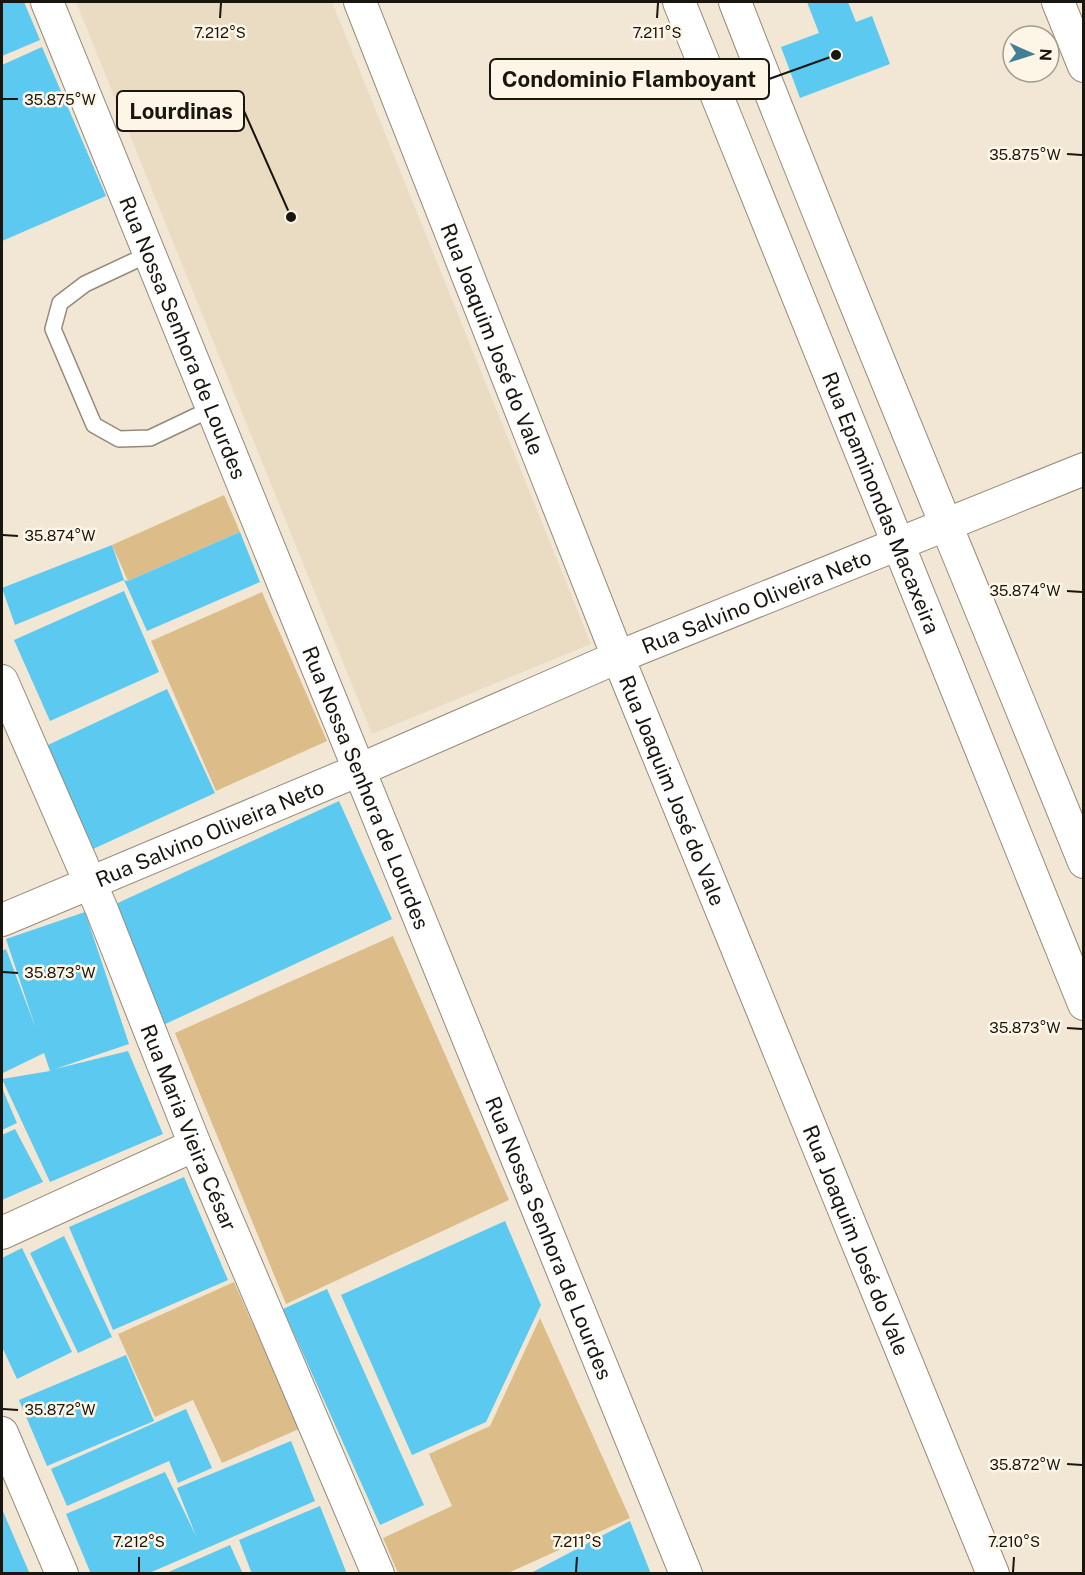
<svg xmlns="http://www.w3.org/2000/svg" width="1085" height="1575" font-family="'Public Sans',sans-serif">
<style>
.built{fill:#eadbc3}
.green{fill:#dcbd89}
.building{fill:#5bc9f0}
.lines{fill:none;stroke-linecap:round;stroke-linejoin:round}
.service-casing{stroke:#948a7a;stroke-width:18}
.minor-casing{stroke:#948a7a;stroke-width:34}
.service{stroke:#fff;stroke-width:15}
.minor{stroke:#fff;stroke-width:32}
.ticks{fill:none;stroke:#19150f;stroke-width:2}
.labels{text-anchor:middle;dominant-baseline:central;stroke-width:5;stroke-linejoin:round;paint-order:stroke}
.street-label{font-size:21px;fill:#19150f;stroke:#fdf5e6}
.ticks-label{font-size:15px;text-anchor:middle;fill:#19150f;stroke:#fdf5e6;stroke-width:5;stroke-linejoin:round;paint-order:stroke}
.leader{fill:none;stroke:#19150f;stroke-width:2}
.callout-dot{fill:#19150f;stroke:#fdf5e6;stroke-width:2}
.callout{fill:#fdf5e6;stroke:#19150f;stroke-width:2}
.callout-label{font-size:22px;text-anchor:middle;font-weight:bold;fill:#19150f}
</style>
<rect width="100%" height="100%" fill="#f2e7d5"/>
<path class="built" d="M76,2H332L591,644L372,734Z"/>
<g class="green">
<path d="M224,495L240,532L128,581L112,545Z"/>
<path d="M262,592L327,741L216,791L151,641Z"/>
<path d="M393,936L509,1200L286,1304L175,1033Z"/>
<path d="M234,1282L299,1429L222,1463L193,1400L155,1417L118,1334Z"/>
<path d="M540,1318L630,1518L508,1573H398L383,1538L452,1506L429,1454L490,1426Z"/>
</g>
<g class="building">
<path d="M2,2H24L40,40L2,56Z"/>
<path d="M807,2H848L856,22L872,16L890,64L800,98L781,47L819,33Z"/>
<path d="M42,47L106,196L2,241V65Z"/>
<path d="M240,532L260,582L147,631L124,580L128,581Z"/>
<path d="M112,545L124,580L15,625L2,588Z"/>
<path d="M124,591L159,672L50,721L14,640Z"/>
<path d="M167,689L215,793L80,855L33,752Z"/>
<path d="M339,801L392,919L161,1026L107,908Z"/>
<path d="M85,912L129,1044L55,1069L128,1051L163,1134L50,1182L2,1079L50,1071L44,1053L3,1073L2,1070V951L6,949L36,1029L6,939Z"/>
<path d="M2,1088L17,1123L2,1130Z"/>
<path d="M15,1129L43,1182L2,1200V1135Z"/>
<path d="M184,1177L228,1280L113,1330L69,1227Z"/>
<path d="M505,1221L541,1305L486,1422L412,1455L341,1295Z"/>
<path d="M64,1236L112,1337L78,1353L30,1253Z"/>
<path d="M22,1248L72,1352L17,1379L2,1347V1258Z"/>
<path d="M327,1289L424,1505L380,1525L283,1309Z"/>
<path d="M126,1355L154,1421L47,1466L19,1400Z"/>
<path d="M186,1409L212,1468L178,1483L169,1461L67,1506L51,1469Z"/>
<path d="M291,1441L315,1501L147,1574H91L66,1514L165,1472L196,1536L177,1488Z"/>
<path d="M320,1506L347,1574H252L239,1540Z"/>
<path d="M2,1509L29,1572L2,1574Z"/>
<path d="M630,1521L651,1574H529Z"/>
<path d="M230,1545L243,1574H164Z"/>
</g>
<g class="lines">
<g class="service-casing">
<path id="service" d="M149,254L85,284L60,303L53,329L94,425L119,439L150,438L211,409"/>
</g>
<g class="minor-casing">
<g id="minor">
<path id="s1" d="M47,2L686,1574"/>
<path id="s2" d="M360,2L618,657L993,1574"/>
<path id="s3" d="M679,2L1084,1004"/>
<path d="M735,2C847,290 968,575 1084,862"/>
<path d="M1058,2L1084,66"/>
<path id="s4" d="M2,681L102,910L195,1145L378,1574"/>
<path id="s5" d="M2,920L359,770L618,657L1084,469"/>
<path d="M2,1233L195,1145"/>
<path d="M2,1433L62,1574"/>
</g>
</g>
<use href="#service" class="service"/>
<use href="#minor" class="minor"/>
</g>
<path class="ticks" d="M220,18L221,3M657,18L658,3M3,99H18M1067,154L1082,155M3,535L18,536M1067,591L1082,592M3,972L18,973M1067,1028L1082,1029M3,1409L18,1410M1067,1464L1082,1465M139,1572V1557M576,1572L577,1557M1013,1572L1014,1557"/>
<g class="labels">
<g class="street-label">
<text stroke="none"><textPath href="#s1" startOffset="362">Rua Nossa Senhora de Lourdes</textPath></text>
<text stroke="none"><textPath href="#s2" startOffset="362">Rua Joaquim José do Vale</textPath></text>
<text stroke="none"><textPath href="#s3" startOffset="540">Rua Epaminondas Macaxeira</textPath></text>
<text stroke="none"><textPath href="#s5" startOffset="819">Rua Salvino Oliveira Neto</textPath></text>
<text stroke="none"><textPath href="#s1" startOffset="848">Rua Nossa Senhora de Lourdes</textPath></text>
<text stroke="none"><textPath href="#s2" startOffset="848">Rua Joaquim José do Vale</textPath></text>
<text stroke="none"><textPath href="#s5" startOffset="225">Rua Salvino Oliveira Neto</textPath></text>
<text stroke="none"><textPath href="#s4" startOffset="484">Rua Maria Vieira César</textPath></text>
<text stroke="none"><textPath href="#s1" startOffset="1334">Rua Nossa Senhora de Lourdes</textPath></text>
<text stroke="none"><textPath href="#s2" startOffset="1334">Rua Joaquim José do Vale</textPath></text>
</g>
</g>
<g class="ticks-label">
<text x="220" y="38">7.212°S</text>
<text x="657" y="38">7.211°S</text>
<text x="60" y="105">35.875°W</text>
<text x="1025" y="160">35.875°W</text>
<text x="60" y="541">35.874°W</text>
<text x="1025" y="596">35.874°W</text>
<text x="60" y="978">35.873°W</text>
<text x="1025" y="1033">35.873°W</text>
<text x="60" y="1415">35.872°W</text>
<text x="1025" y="1470">35.872°W</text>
<text x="139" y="1547">7.212°S</text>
<text x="577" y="1547">7.211°S</text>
<text x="1014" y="1547">7.210°S</text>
</g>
<path class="leader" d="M836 55L769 79M291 217L244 111"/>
<g class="callout-dot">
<circle cx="836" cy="55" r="6"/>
<circle cx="291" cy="217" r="6"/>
</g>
<g class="callout">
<rect x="490" y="59" width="279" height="40" rx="6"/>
<rect x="117" y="91" width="127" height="40" rx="6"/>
</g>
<g class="callout-label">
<text x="629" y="87">Condominio Flamboyant</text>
<text x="181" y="119">Lourdinas</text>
</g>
<rect width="1085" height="1575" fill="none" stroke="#19150f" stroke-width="6"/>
<g transform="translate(1031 54) rotate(93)"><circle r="28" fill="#fdf5e6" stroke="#a29b90" stroke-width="1.5"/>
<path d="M0-4.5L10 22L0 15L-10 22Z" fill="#427f95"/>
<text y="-9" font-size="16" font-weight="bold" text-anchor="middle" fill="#19150f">N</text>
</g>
</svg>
